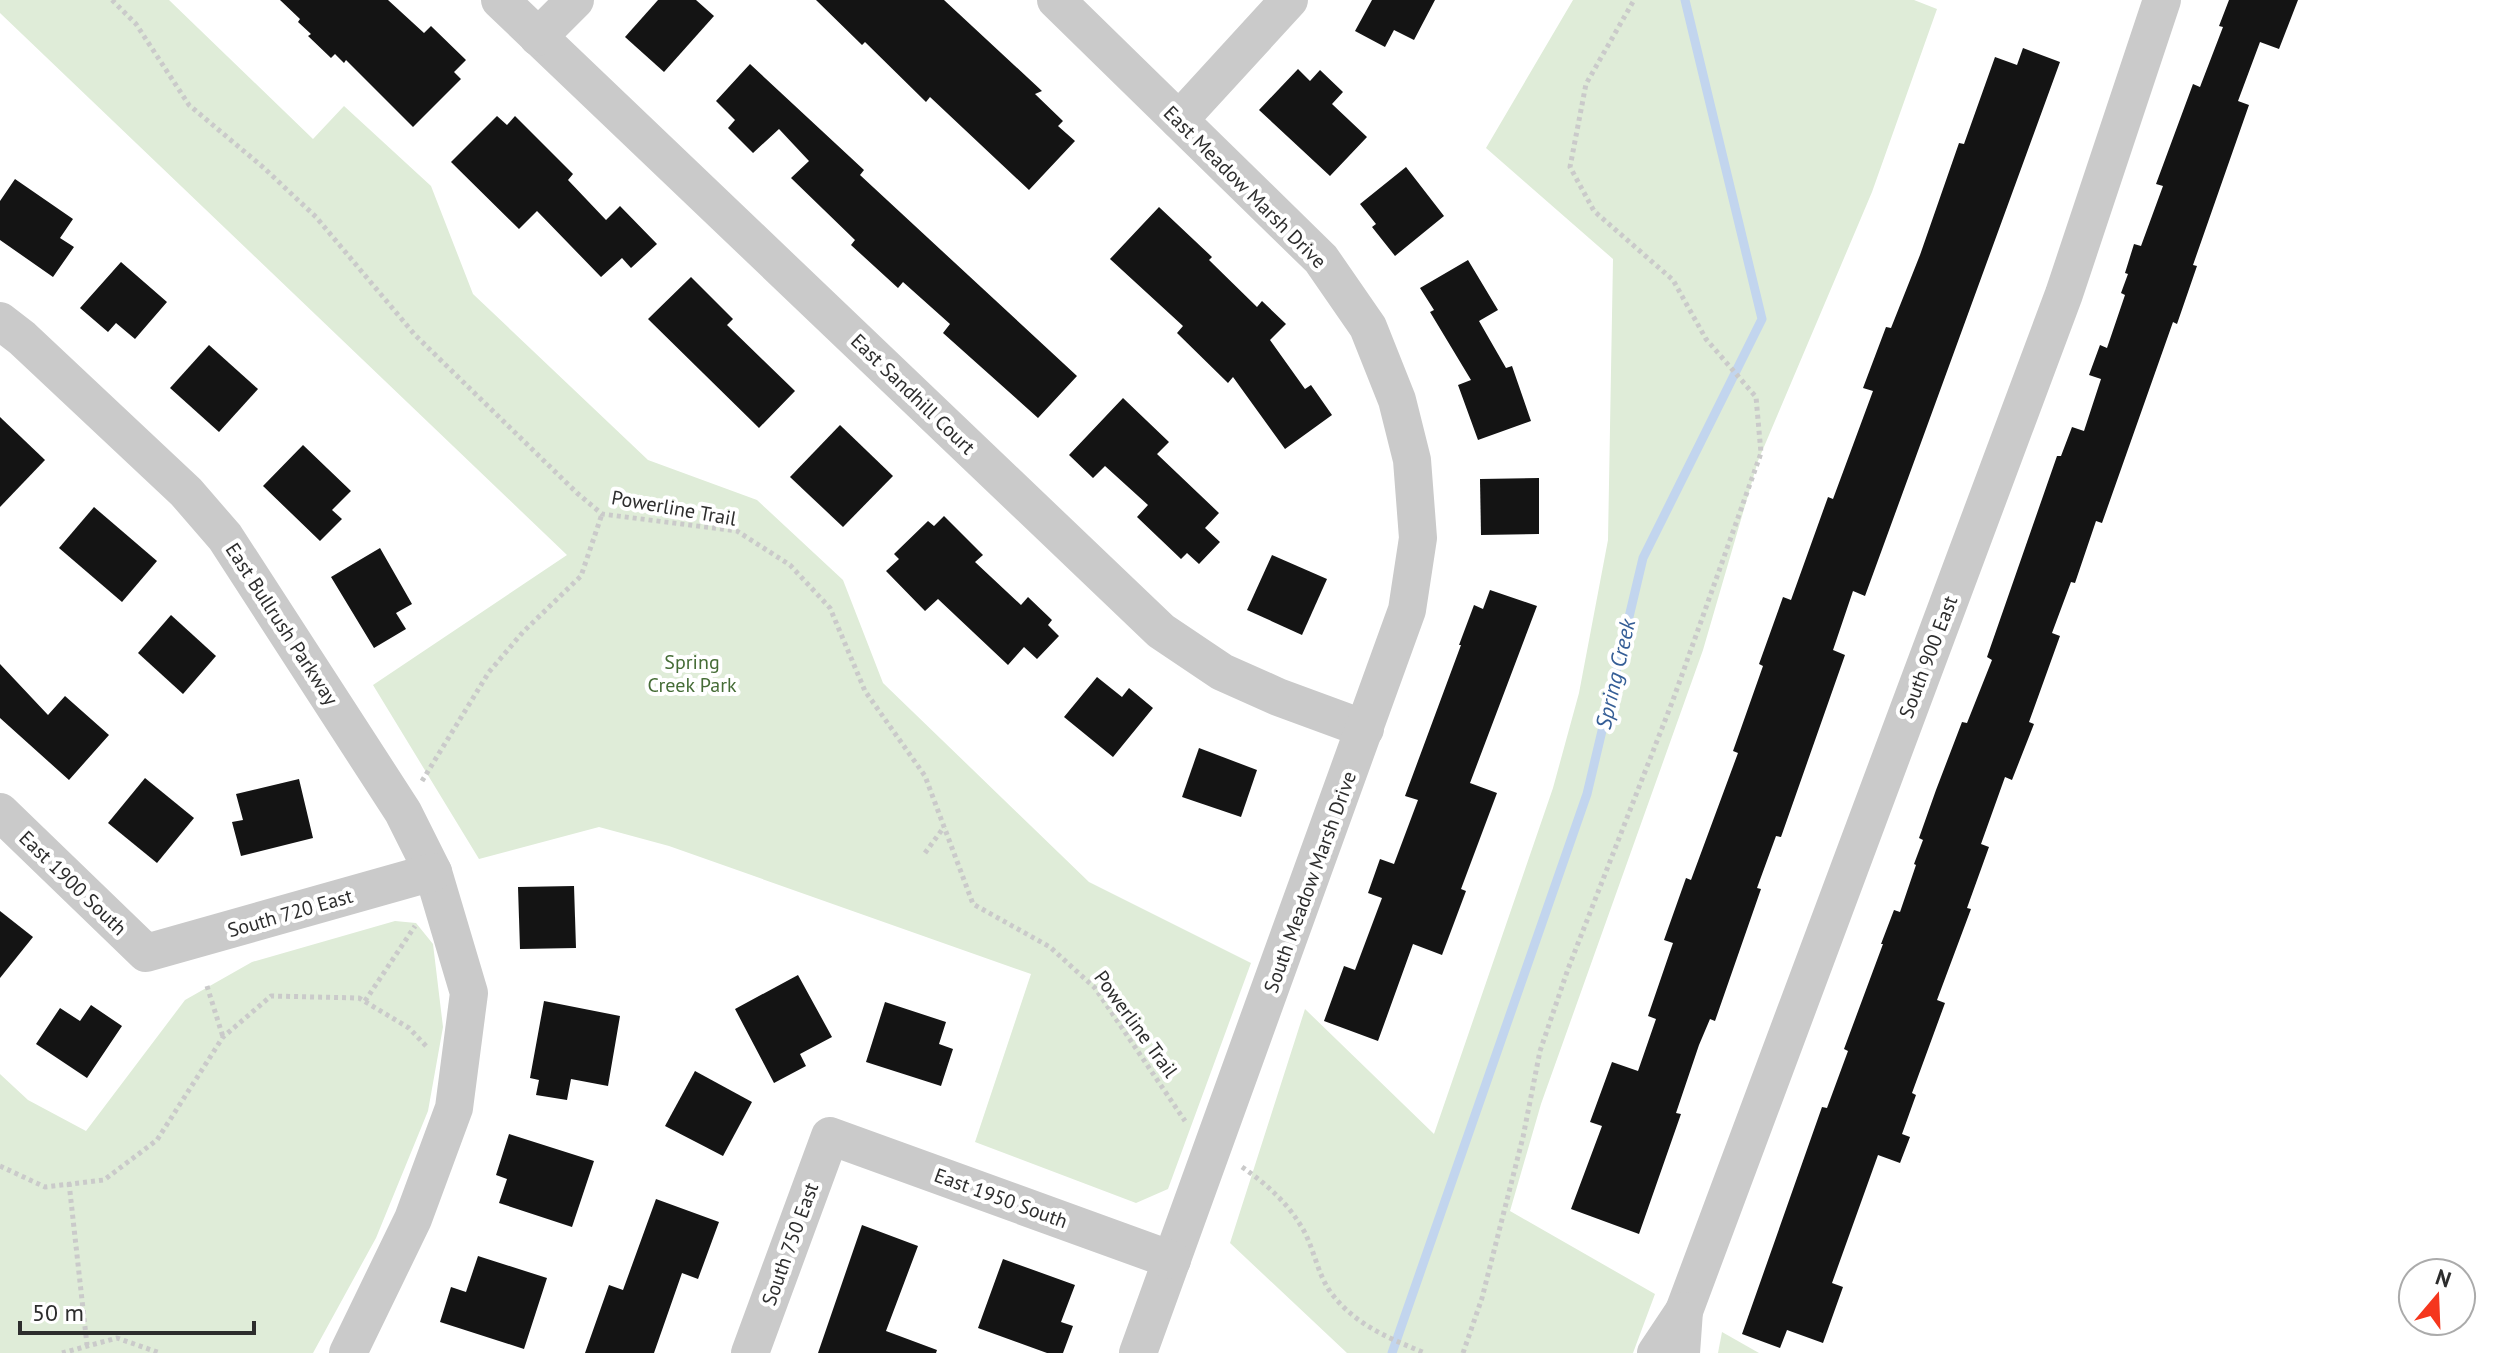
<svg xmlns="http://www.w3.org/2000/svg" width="2493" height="1353" font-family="'PT Sans',sans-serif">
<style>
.green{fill:#dfecd8}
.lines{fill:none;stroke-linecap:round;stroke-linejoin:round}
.stream{stroke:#c2d5ee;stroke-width:9}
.building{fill:#141414}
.path{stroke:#cacaca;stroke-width:5;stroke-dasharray:4 4;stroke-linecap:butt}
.minor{stroke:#cacaca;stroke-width:38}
.labels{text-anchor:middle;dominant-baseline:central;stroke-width:8;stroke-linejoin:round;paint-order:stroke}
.street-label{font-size:20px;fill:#2d2d2d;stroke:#fff}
.park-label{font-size:20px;fill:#456c36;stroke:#fff}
.water-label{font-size:22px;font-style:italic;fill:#345d96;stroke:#fff}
</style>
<rect width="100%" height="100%" fill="#fff"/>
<g class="green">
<path d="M0,0H169L313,139L344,106L431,186L473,294L648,460L757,500L843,580L883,683L1089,882L1251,963L1168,1189L1136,1203L975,1142L1031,974L669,846L599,827L479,859L373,685L567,555L0,13Z"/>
<path d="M1573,0H1914L1937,9L1872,192L1758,461L1703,650L1541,1104L1510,1211L1655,1294L1633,1353H1347L1230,1243L1305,1009L1434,1134L1553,788L1579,693L1608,540L1613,259L1486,148Z"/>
<path d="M395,921L416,923L433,944L443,1027L428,1111L376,1238L313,1353H0V1074L28,1100L86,1131L185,1000L252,962Z"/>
<path d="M1722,1332L1759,1353H1718Z"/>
</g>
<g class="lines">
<path class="stream" d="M1392,1353L1587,794L1643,558L1762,319L1685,0"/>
</g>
<g class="building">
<path d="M280,0H388L424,33L431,26L466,60L454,72L461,79L413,127L346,60L344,63L335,54L331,58L308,36L311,34L298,22L300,19Z"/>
<path d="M658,0H696L714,16L664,72L625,37Z"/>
<path d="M816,0H944L1042,91L1035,94L1063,121L1058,126L1075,141L1029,190L930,97L926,102L865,42L862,45Z"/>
<path d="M1372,0H1435L1414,40L1394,30L1385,47L1355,31Z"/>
<path d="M2229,0H2298L2279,49L2260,42L2238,101L2249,105L2193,265L2197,266L2177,324L2173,322L2102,523L2096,521L2075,583L2071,582L2052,633L2060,636L2029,722L2034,724L2012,780L2005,777L1981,844L1989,847L1967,908L1971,909L1937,1000L1945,1003L1912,1093L1916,1095L1902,1134L1910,1137L1900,1163L1878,1155L1832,1283L1843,1287L1823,1343L1787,1330L1780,1348L1742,1334L1822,1107L1827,1108L1848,1051L1844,1049L1883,944H1881L1894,910L1900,912L1916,865L1914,864L1923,840L1919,838L1936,790L1962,722L1967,723L1992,660L1987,657L2057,456H2061L2072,427L2084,431L2101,379L2089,375L2100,345L2107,348L2125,295L2121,293L2128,274L2125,273L2134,244L2141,246L2163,186L2156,184L2193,84L2200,87L2223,27L2219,26Z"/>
<path d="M2023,48L2060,62L1865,596L1853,591L1833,650L1845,655L1781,837L1776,836L1757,888L1761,889L1715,1021L1710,1019L1699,1045L1676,1113L1681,1114L1639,1234L1571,1209L1602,1126L1590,1122L1612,1062L1638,1071L1656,1019L1648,1016L1673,943L1664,940L1686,878L1691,880L1738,753L1733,751L1763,666L1759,664L1783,597L1791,600L1828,497L1833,499L1873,391L1863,388L1886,327L1891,328L1920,255L1959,143L1964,144L1995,57L2017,65Z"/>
<path d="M750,64L864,170L860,175L1077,376L1038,418L943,333L950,324L903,282L898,288L851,245L855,240L791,178L809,161L779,129L753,153L728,128L735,120L716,101Z"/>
<path d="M1298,69L1310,81L1320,70L1343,92L1332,104L1367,137L1330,176L1259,110Z"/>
<path d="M497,116L507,125L515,116L573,174L568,180L606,220L620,206L657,244L631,268L622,258L601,277L537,211L519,229L451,162Z"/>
<path d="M1406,167L1444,216L1395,256L1372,227L1376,224L1360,204Z"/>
<path d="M15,179L73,219L60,238L74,247L53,277L0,240V201Z"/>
<path d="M1159,207L1212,257L1209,260L1257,307L1262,301L1286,324L1270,340L1305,389L1311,385L1332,415L1285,449L1233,377L1228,383L1177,333L1183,326L1110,259Z"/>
<path d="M1468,260L1498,310L1479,321L1506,368L1512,366L1531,421L1478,440L1458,385L1471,380L1430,312L1434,310L1420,288Z"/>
<path d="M121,262L167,302L135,339L116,323L108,332L80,308Z"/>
<path d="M691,277L733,319L727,325L795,391L759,428L648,319Z"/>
<path d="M209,345L258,389L219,432L170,388Z"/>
<path d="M1123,398L1169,442L1157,454L1219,513L1205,528L1220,542L1199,564L1187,553L1181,559L1137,517L1148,505L1105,466L1093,478L1069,455Z"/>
<path d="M0,417L45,460L0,507Z"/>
<path d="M840,425L893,476L843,527L790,477Z"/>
<path d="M303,445L351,491L332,510L342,519L320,541L263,486Z"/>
<path d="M1539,478V534L1481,535L1480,479Z"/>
<path d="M94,507L157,561L122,602L59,548Z"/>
<path d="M944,516L983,555L975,562L1021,605L1028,597L1052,620L1048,625L1059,636L1037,659L1024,647L1008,665L938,599L925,611L886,571L899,559L894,554L928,521L934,526Z"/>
<path d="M380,548L412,604L396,613L406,629L374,648L331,577Z"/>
<path d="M1272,555L1327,579L1302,635L1247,610Z"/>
<path d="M1490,590L1537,606L1470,783L1497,793L1461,889L1466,891L1442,955L1413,944L1378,1041L1324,1021L1344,966L1355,970L1382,898L1368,893L1380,859L1394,864L1418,800L1405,796L1461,645H1459L1474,605L1483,609Z"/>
<path d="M171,615L216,656L183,694L138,653Z"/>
<path d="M0,664L48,715L65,696L109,735L69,780L0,718Z"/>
<path d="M1097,677L1122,697L1129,688L1153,708L1113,757L1064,717Z"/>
<path d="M1199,748L1257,770L1241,817L1182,797Z"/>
<path d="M145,778L194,818L157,863L108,823Z"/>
<path d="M299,779L313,838L241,856L232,822L243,820L236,794Z"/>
<path d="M574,886L576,948L520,949L518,887Z"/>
<path d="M0,911L33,937L0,978Z"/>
<path d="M798,975L832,1037L800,1054L806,1066L774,1083L735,1009Z"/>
<path d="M544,1001L620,1016L608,1086L571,1079L567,1100L536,1095L539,1080L530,1078Z"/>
<path d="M885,1002L946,1022L939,1044L953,1049L941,1086L866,1062Z"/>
<path d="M91,1005L122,1026L87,1078L36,1044L60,1008L80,1021Z"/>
<path d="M695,1071L752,1102L723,1156L665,1126Z"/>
<path d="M509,1134L594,1161L572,1227L499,1203L507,1179L496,1175Z"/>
<path d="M656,1199L719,1222L698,1279L682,1273L654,1353H585L609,1285L623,1290Z"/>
<path d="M862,1225L918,1246L886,1331L937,1350L936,1353H818Z"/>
<path d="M478,1256L547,1278L524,1349L440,1322L451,1287L466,1292Z"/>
<path d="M1003,1259L1075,1285L1061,1322L1073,1326L1063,1353H1047L978,1328Z"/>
</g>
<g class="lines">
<g class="path">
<path d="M112,0L136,24L189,105L264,168L316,217L415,335L577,493L602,514L737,531L790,565L830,608L865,691L925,776L973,904L1050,947L1095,988L1185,1121"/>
<path d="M422,781L489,672L523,632L581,576L602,514"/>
<path d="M925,853L944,827"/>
<path d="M207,986L223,1037"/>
<path d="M365,1001L415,926"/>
<path d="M0,1166L45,1187L104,1180L157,1140L223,1037L271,996L359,998L409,1028L428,1048"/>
<path d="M1242,1167C1268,1185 1290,1205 1305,1233C1314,1251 1318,1273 1329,1290C1353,1324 1388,1338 1425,1353"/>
<path d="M69,1183L87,1345"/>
<path d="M62,1353L117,1338L160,1353"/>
<path d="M1463,1353L1482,1298L1523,1137L1540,1051L1568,969L1673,700L1761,453L1756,397L1706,339L1673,280L1594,211L1570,167L1586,84L1634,0"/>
</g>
<g class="minor">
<path d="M500,0L1161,631L1222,672L1278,697L1365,729"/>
<path d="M1056,0L1321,259L1368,327L1397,400L1412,460L1418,538L1407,610L1138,1353"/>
<path d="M538,37L575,0"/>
<path d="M1179,120L1289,0"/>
<path d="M0,321L22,338L186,492L225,537L403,812L433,872L469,993L454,1108L413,1219L348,1353"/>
<path d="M0,812L146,953L433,872"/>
<path d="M1684,1311L2064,294L2162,0"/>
<path d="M750,1353L830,1136L1172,1260"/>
<path d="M1656,1353L1684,1311L1681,1353"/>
</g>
</g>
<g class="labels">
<g class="street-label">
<text transform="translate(1245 187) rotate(45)">East Meadow Marsh Drive</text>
<text transform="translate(913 394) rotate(44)">East Sandhill Court</text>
<text transform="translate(674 508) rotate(10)">Powerline Trail</text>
<text transform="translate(282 624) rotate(57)">East Bullrush Parkway</text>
<text transform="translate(1928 657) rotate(-69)">South 900 East</text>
<text transform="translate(1310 882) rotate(-70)">South Meadow Marsh Drive</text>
<text transform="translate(73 883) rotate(44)">East 1900 South</text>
<text transform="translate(290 913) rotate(-16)">South 720 East</text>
<text transform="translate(1136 1024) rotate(54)">Powerline Trail</text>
<text transform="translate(1001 1198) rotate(20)">East 1950 South</text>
<text transform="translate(790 1244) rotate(-70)">South 750 East</text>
</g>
<g class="park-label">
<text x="692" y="662">Spring<tspan x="692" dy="23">Creek Park</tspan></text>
</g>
<g class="water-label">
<text transform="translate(1615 674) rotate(-77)">Spring Creek</text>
</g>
</g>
<g transform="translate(2437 1297) rotate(19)"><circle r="38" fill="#ffffff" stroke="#ababab" stroke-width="2"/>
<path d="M0-6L14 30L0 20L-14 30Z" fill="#f5361d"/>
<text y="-12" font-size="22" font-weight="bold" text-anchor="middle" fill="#2d2d2d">N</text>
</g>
<path d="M20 1321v12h234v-12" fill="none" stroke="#2d2d2d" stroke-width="4"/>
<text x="32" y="1321" font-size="24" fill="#2d2d2d" stroke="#ffffff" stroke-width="6" paint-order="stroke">50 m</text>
</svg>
